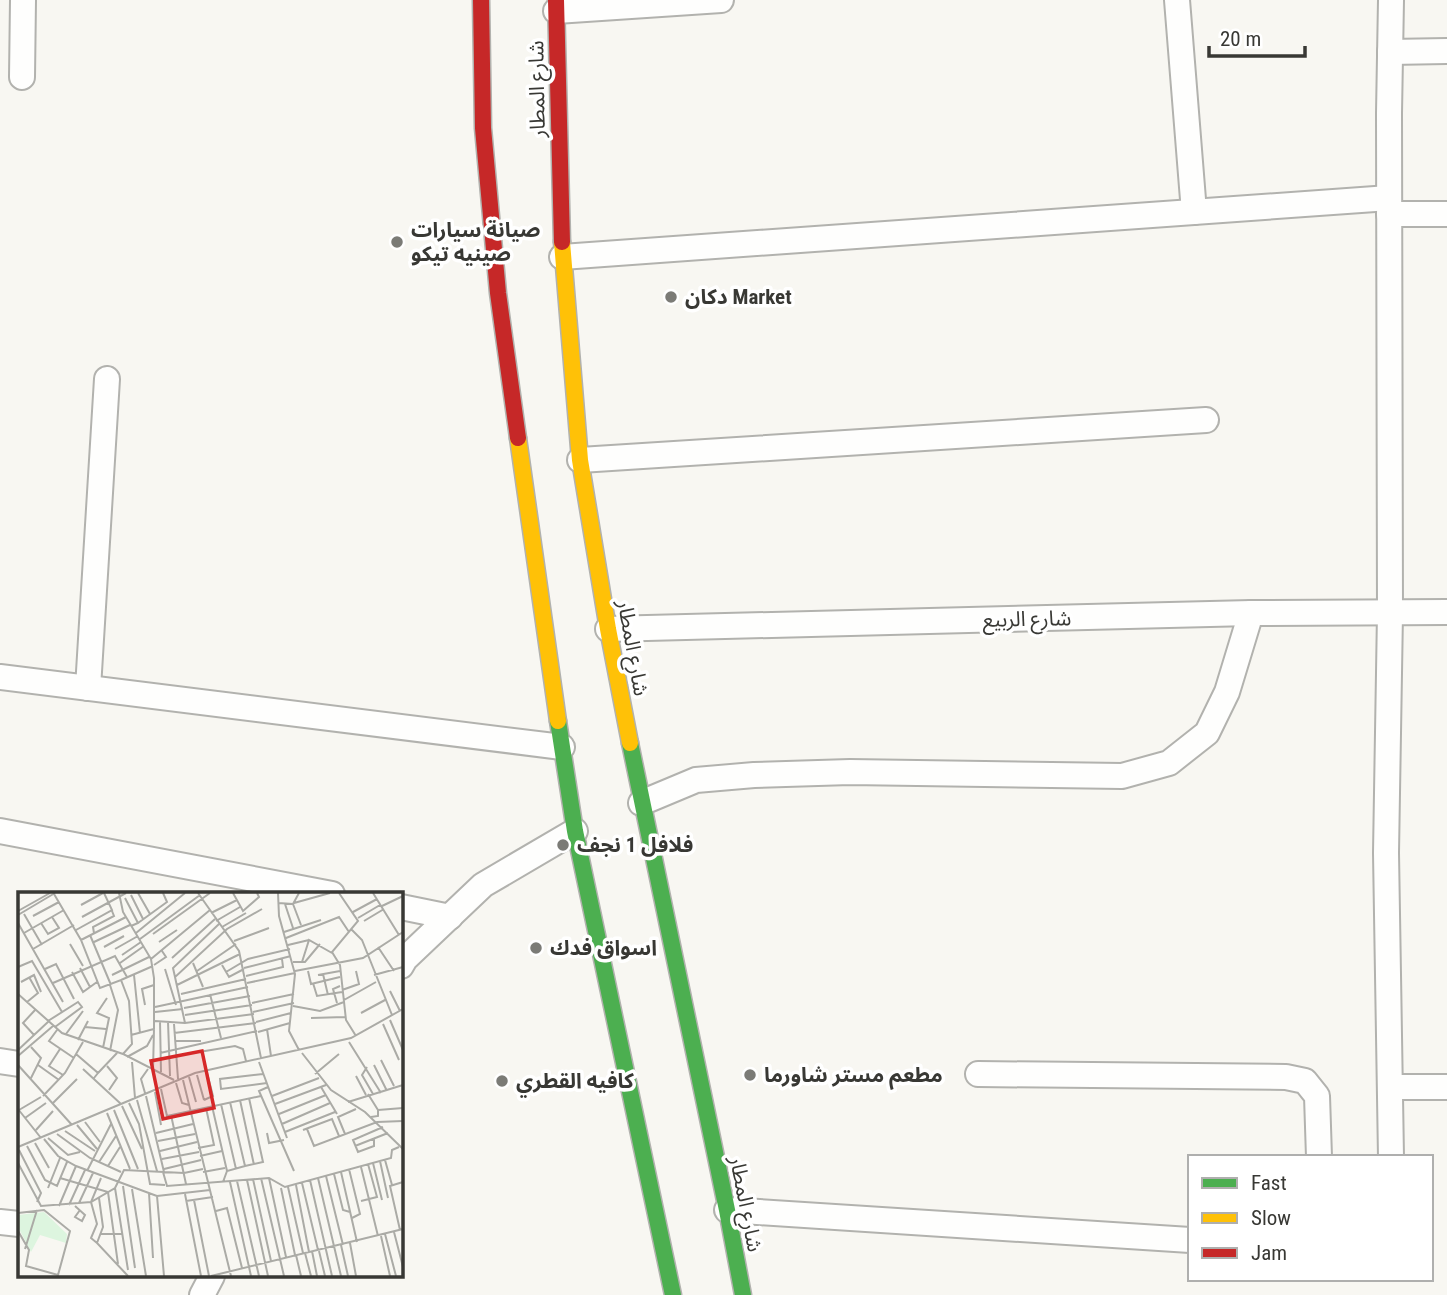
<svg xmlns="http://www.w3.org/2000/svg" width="1447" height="1295" font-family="'Roboto Condensed','Noto Sans Arabic',sans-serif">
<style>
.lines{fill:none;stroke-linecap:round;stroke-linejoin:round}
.street-casing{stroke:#b2b2ae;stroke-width:28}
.fast-casing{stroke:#b2b2ae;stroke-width:19}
.slow-casing{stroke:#b2b2ae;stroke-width:19}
.jam-casing{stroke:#b2b2ae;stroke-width:19}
.street{stroke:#fefefd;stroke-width:24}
.fast{stroke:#4caf50;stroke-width:16}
.slow{stroke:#ffc107;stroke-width:16}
.jam{stroke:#c62828;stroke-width:16}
.poi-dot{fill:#7b7b76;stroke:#fff;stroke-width:2.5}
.labels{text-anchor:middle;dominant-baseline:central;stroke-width:7;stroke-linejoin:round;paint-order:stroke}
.street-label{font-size:21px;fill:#383834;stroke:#fff}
.poi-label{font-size:21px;font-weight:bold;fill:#383834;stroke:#fff;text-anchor:start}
.inset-road{fill:none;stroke:#ababa6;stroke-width:2}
.view{fill:#d62828;fill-opacity:0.15;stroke:#d62828;stroke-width:3.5}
.inset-edge{fill:none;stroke:#383834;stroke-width:3.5}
</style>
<rect width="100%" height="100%" fill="#f8f7f2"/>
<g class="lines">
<g class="street-casing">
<g id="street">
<path d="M1177,0L1194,212"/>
<path d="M556,11L721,0"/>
<path d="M1390,52L1447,51"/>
<path d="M22,77L23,0"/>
<path d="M1389,214H1447"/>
<path d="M562,257L1389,198"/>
<path d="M580,460L1206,420"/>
<path d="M608,629L1251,613L1447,612"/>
<path d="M0,677L562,747"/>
<path d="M88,688L107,379"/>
<path d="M641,803L696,780L754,775L850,772L1122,776L1169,763L1207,733L1227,692L1251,613"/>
<path d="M0,831L332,894"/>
<path d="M401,907L450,917"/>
<path d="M401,966L405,959L483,885L575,831"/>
<path d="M0,1061L19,1064"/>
<path d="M978,1074L1286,1077L1305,1081L1317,1096L1319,1157"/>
<path d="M1390,1087H1447"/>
<path d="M1391,1157L1386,853L1390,613L1389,113L1391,0"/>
<path d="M727,1210L1190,1240"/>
<path d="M0,1222L19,1224"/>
<path d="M202,1295L212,1276"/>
</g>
</g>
<g class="fast-casing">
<g id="fast">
<path d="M558,721L575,831L673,1295"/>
<path d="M630,743L727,1210L743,1295"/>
</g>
</g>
<g class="slow-casing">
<g id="slow">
<path d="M562,242L580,460L608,629L630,743"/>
<path d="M518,438L558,721"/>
</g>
</g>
<g class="jam-casing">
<g id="jam">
<path d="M481,0L483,128L498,293L518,438"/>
<path d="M556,0L562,242"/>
</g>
</g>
<use href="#street" class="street"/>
<use href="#fast" class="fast"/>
<use href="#slow" class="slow"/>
<use href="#jam" class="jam"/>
</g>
<g class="poi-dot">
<circle cx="397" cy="242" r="7"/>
<circle cx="671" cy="297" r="7"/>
<circle cx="563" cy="845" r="7"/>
<circle cx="536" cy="948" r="7"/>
<circle cx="750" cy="1075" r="7"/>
<circle cx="502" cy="1081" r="7"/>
</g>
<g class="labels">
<g class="street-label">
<text transform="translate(537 89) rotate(-91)">شارع المطار</text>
<text transform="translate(1027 619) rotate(-1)">شارع الربيع</text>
<text transform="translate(633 648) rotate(80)">شارع المطار</text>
<text transform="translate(746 1204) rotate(79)">شارع المطار</text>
</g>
<g class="poi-label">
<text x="411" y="230">صيانة سيارات<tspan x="411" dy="24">صينيه تيكو</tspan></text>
<text x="685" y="297">دكان Market</text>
<text x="577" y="845">فلافل 1 نجف</text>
<text x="550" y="948">اسواق فدك</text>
<text x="764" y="1075">مطعم مستر شاورما</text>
<text x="516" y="1081">كافيه القطري</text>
</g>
</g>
<g transform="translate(18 892)">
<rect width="385" height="385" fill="#f8f7f2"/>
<path d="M26,320L49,342L48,351L22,343L13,360L0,335V323Z" fill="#ddf5df"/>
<path class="inset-road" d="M101,1L105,20L133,67L136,86V137L113,143M120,1L132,22M180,1L221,59L243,166M215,1L225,19L241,5L239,1M260,1L261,24L277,82L271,139L281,158M321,1L340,29L314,60L322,73L328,128L338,144M355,1L381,43M36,2L63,48L82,96L103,88L111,109L114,152L105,162L156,188M113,3L125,27M107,6L120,31L113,34M260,11L275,12L281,1M276,11L312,1M267,12L275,36M275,12L283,33M63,13L85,1M364,14L385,4M0,19L32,1M335,20L359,7M193,21L219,8M6,22L24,53M0,23L37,1M15,24L41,10M64,25L108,1M340,26L362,13M198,29L222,15M346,29L366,17M0,31L45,110M23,31L30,42L41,36L34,25M120,31L149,10L145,1M204,35L228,21M333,37L344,48L374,123M58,38L94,18L86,1M266,40L303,28M6,41L46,18M76,41L75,35L96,24L94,19M118,41L167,1M135,42L192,1M72,43L93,93M268,46L321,25L331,40M122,47L182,3M63,48L108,25M216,49L251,36M76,50L112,33M141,50L159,38M52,52L65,74M270,53L291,48M86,55L106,44M360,55L376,79M15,57L56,33M97,57L120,44M104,63L123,50M154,66L197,27M133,67L192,18M275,70H287L302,52M284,70L291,48L314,61M102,71L126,54M175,71L185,95M136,73L148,65L144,59M204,73L211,85L226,77M0,75L14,69L44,120M62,76L72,95M226,76L273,64M27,77L38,72L56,107M147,77L158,113M179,79L218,52M277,79L345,66L385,40M290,79L293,92L322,85M54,80L65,100L79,90M208,80L230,67L272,57M305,82L310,103M94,83L131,65M116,83L122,141M300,83L322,79M356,83L385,75M228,84L265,75L264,67M157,85L155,76L201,32M103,88L135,74M3,90L16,83L23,100M35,91L97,64L109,85M229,91L277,81M295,91L299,104L324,100M92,93L100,118L92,159M159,93L222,62M324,98L341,92L338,79M372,99L382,119M0,102L44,141L105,162M163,102L228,87M192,102L203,146M326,108L358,90M9,110L20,101L11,85M234,111L276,102M319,111L315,97L322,94M127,113L124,97L136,93M275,114L302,119L326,110M137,115L230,95M166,116L232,104M137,120L165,117M235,120L276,111M343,121L367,108M167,123L234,113M293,126L327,125M372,128L385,158M30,129L60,110L64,115L37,135M137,129L167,131L236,122M142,129L143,180M150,130L152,184M238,130L273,121M167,131L157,85L209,37L244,17M156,132L160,187M365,132L381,168M67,135L88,137M249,137L253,164M39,138L31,149L56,166M240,140L272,131M156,141L238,131M48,142L65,119M16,143L5,131L18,117M60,148L70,129M157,149H183M331,150L363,201M85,156L91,126L79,121L89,106M42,157L31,174L45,183M0,158L31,129M181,160L217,154L225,157L228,169M142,161L239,139M284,161L313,198L347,220L385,257M58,162L80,181L76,186M0,164L35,134M109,165L129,154L135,143M363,168L376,194M114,170L117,206M241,170L269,246M0,173L54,233M20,173L41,188M356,173L369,199M89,174L99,186L91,198M349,175L344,183L355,202M65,177L103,212M135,178L136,137M80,181L99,161M245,182L202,187L203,197L249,191M297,182L321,162M179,183L186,208M338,184L348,203M171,185L178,210M13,186L23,166L13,155M165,188L213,384M158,191L164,211L171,213M250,195L241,199L276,279M303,195L319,222M143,197L149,224L243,204M137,200L143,233M127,201L123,187L130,177M350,202L360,218V224L353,225M25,204L47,181L65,150M128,204L146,280M254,204L301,186M119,208L139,279M186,208L195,204L189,181M222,208L236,273M330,210L385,193M111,211L121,232L132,292L147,293M34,212L59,187M203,212L218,277M257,212L308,193M104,214L124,257M194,214L209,279M0,217L23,246M1,218L23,205M96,218L120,277M360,218L385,216M89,221L112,277M261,222L308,203M153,223L168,292M7,226L28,211M67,230L82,250M264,232L312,211M59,233L79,257M289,237L296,254L359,230L385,229M18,238L35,219M285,238L314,227L321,244M47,239L77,259M267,240L317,220M138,241L175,232M249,241L251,251L266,248M39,242L72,266L103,280M327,242L320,225L338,217M30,246L50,263L62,260M26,247L40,264L58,274L139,304L146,384M356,247V254L340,260L335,248L365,235M140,249L177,242M17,251L31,276M9,254L27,288L39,294L49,270M337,254L370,241M0,255L177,181L333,146L385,117M180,256L196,253L188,216M1,258L23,301L19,310M142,259L179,250M182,264L204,259M144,267L181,260M367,268L374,293M362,269L370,306M81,270L98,244M0,271L23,314L73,310L97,296L106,278L166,281L185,277M355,271L364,308M90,274L102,255M227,274L245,270L231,206M343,275L360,344M146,277L183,268M331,277L342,322L334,326M69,279L93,232M145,280L149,294L251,286L267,295L373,266L374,258L381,255M185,280L207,276M323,280L339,350M316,282L325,318L332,320M308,284L325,353M42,286L90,300L100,372M243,286L266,384M251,286L268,365M300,286L323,384M235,287L253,369M229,288L250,384M292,288L314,384M219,289L241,384M205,290L209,279L227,274L212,210M212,290L233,384M284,291L300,358M278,293L291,360M105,294L117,376M270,295L285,361M30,296L42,266M97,296L110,378M263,296L277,363M114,297L128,384M131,301L135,366M167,302L183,384M139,304L192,298M81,306L85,335L79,351L110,384M176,308L191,384M168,309L195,305M343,309L359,305L350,272M61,311L75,281M51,313L67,278M41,314L58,274M57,314L67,323L64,329L57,325L62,318M198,319L209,316L224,376M0,321L26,318L52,339L40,383L8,374L11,358L0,339M382,338L372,294L385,290M376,340L385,375M83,342H105M367,342L378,384M363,344L372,384M79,351L73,346L79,332L73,310L83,286M332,351L338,384M323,353L330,384M7,357L19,318M294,359L299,384M301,359L307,384M287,361L293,384M278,363L283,384M193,384L385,337"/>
<path class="view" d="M184,159L196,216L145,227L133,169Z"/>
<rect width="385" height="385" class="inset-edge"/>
</g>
<rect x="1188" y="1155" width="245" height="126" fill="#ffffff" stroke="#afafae" stroke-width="2"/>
<rect x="1202" y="1178" width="35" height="10" fill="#4caf50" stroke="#afafae" stroke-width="2"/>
<text x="1251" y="1190" font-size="21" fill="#383834">Fast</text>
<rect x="1202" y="1213" width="35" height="10" fill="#ffc107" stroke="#afafae" stroke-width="2"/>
<text x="1251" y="1225" font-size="21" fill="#383834">Slow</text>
<rect x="1202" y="1248" width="35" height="10" fill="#c62828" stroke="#afafae" stroke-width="2"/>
<text x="1251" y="1260" font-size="21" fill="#383834">Jam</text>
<path d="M1209 46v10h96v-10" fill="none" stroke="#383834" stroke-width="3.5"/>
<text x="1220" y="46" font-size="21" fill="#383834" stroke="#ffffff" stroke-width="5" paint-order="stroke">20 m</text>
</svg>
